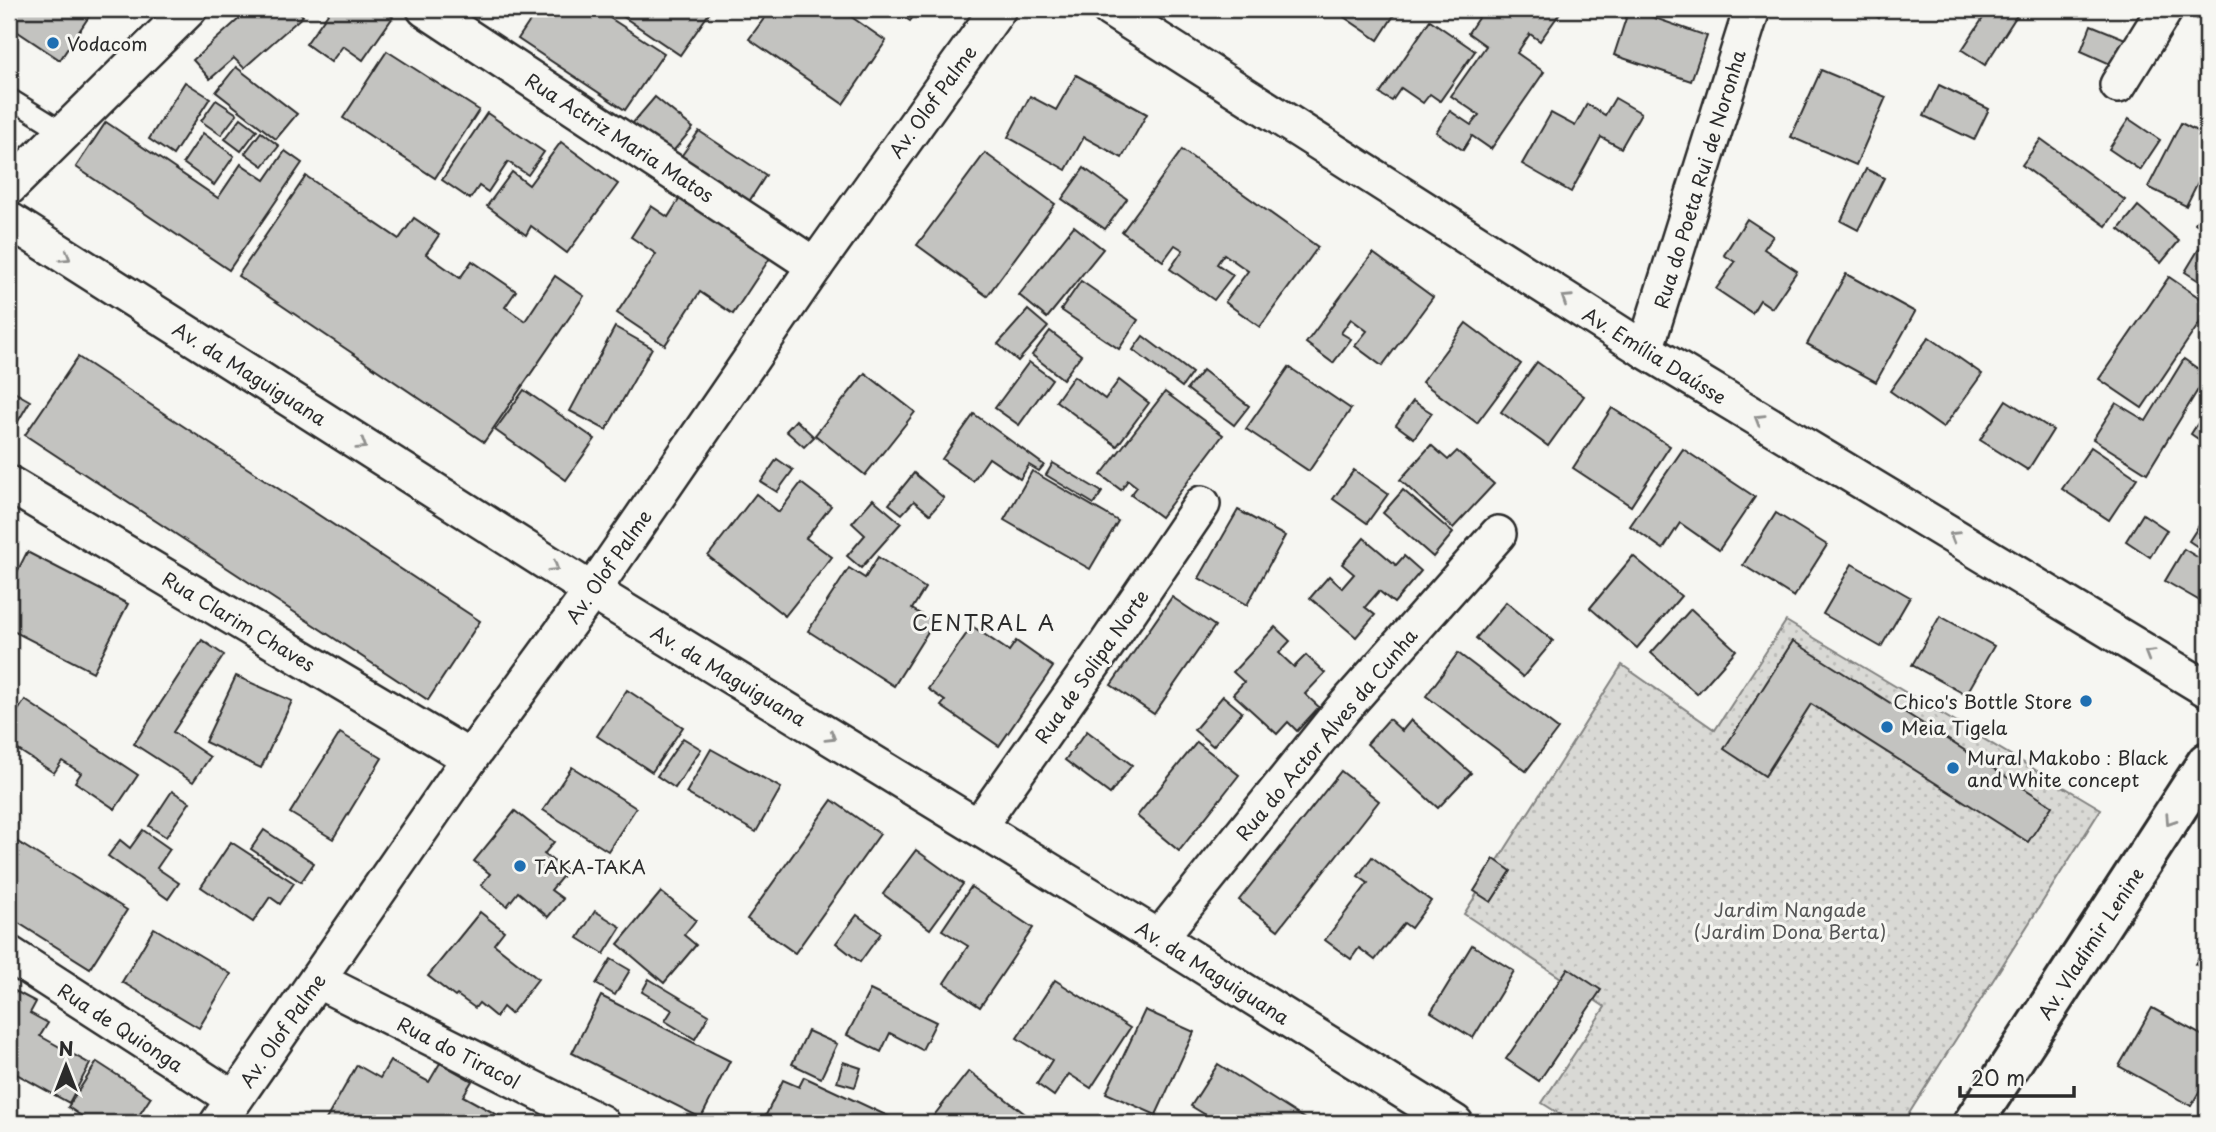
<svg xmlns="http://www.w3.org/2000/svg" width="2216" height="1132" font-family="'Playpen Sans',sans-serif">
<style>
.park{fill:url(#park-dots);stroke:#828280;stroke-width:2}
.building{fill:#c3c3c0;stroke:#2b2b2b;stroke-width:2}
.lines{fill:none;stroke-linecap:round;stroke-linejoin:round}
.service-casing{stroke:#2b2b2b;stroke-width:23}
.minor-casing{stroke:#2b2b2b;stroke-width:40}
.secondary-casing{stroke:#2b2b2b;stroke-width:44}
.service{stroke:#f6f6f2;stroke-width:18}
.minor{stroke:#f6f6f2;stroke-width:35}
.secondary{stroke:#f6f6f2;stroke-width:38}
.oneway{stroke:#90908e}
.poi-dot{fill:#1f6fb2;stroke:#f6f6f2;stroke-width:2.5}
.labels{text-anchor:middle;dominant-baseline:central;stroke-width:6;stroke-linejoin:round;paint-order:stroke}
.poi-label{font-size:19px;fill:#2b2b2b;stroke:#f6f6f2;text-anchor:start}
.street-label{font-size:19px;fill:#2b2b2b;stroke:#f6f6f2}
.park-label{font-size:19px;fill:#565656;stroke:#f6f6f2}
.neighbourhood-label{font-size:21px;letter-spacing:2px;fill:#2b2b2b;stroke:#f6f6f2}
</style>
<defs>
<pattern id="park-dots" width="8" height="8" patternUnits="userSpaceOnUse" patternTransform="scale(1.75)"><rect width="8" height="8" fill="#d9d9d5"/><path d="M2 2h.1M6 6h.1" fill="none" stroke="#babab7" stroke-width="1.8" stroke-linecap="round"/></pattern>
</defs>
<rect width="100%" height="100%" fill="#f6f6f2"/>
<filter id="ink" filterUnits="userSpaceOnUse"><feTurbulence type="fractalNoise" baseFrequency=".0143" numOctaves="2"/><feDisplacementMap in="SourceGraphic" scale="14" xChannelSelector="R" yChannelSelector="G"/><feConvolveMatrix kernelMatrix="1 2 1 2 8 2 1 2 1" color-interpolation-filters="sRGB"/></filter>
<g filter="url(#ink)">
<path class="park" d="M1786,621L2101,809L1903,1123H1574L1542,1103L1605,1007L1464,914L1622,665L1715,730Z"/>
<g class="building">
<path d="M9,9H94L60,60L9,26Z"/>
<path d="M250,9H297L303,16L244,68L234,58L210,79L193,60Z"/>
<path d="M331,9H381L393,17L363,60L343,46L331,62L306,44Z"/>
<path d="M538,9H596L664,53L625,110L518,39Z"/>
<path d="M612,9H712L680,55Z"/>
<path d="M771,9H840L886,41L843,104L749,39Z"/>
<path d="M892,9H919L910,21Z"/>
<path d="M1350,9H1398L1378,40L1344,17Z"/>
<path d="M1484,9H1494L1500,13L1503,9L1562,10L1540,41L1530,34L1517,53L1544,72L1491,149L1472,136L1463,150L1436,132L1450,111L1471,125L1479,115L1451,96L1486,46L1468,33Z"/>
<path d="M1629,9L1707,36L1691,81L1614,55Z"/>
<path d="M1866,9H1885L1879,18Z"/>
<path d="M1989,9H2021L1985,65L1962,50Z"/>
<path d="M2199,9H2207V25L2194,17Z"/>
<path d="M1430,20L1475,51L1440,101L1430,94L1423,103L1401,88L1392,101L1380,94Z"/>
<path d="M2091,25L2128,40L2117,67L2081,51Z"/>
<path d="M387,51L479,110L435,178L343,118Z"/>
<path d="M236,67L297,114L276,139L216,92Z"/>
<path d="M1821,70L1886,97L1856,165L1791,137Z"/>
<path d="M1076,75L1147,114L1122,158L1084,137L1066,170L1008,137L1030,96L1056,110Z"/>
<path d="M185,82L210,98L173,155L149,139Z"/>
<path d="M1939,85L1989,109L1974,140L1924,116Z"/>
<path d="M655,97L693,128L669,156L631,125Z"/>
<path d="M1615,98L1641,113L1621,148L1601,137L1571,192L1522,164L1551,113L1575,126L1587,104L1605,115Z"/>
<path d="M216,100L237,114L221,135L201,121Z"/>
<path d="M487,113L544,152L528,175L508,162L488,192L479,186L470,199L442,180Z"/>
<path d="M241,118L257,130L241,151L225,139Z"/>
<path d="M2129,119L2160,140L2140,170L2109,149Z"/>
<path d="M106,122L218,198L241,164L265,180L285,151L302,163L229,270L76,167Z"/>
<path d="M2181,123L2207,136V164L2186,206L2148,187Z"/>
<path d="M699,131L766,175L748,203L680,158Z"/>
<path d="M261,132L279,146L263,166L245,153Z"/>
<path d="M203,133L234,156L214,185L183,163Z"/>
<path d="M2041,139L2125,200L2106,226L2022,165Z"/>
<path d="M561,142L618,184L567,253L531,226L526,235L487,206L512,172L529,185Z"/>
<path d="M1182,150L1318,247L1260,327L1225,302L1248,271L1224,254L1217,264L1233,275L1214,300L1170,269L1183,250L1175,245L1163,261L1122,232Z"/>
<path d="M985,153L1055,204L987,296L917,245Z"/>
<path d="M1084,168L1127,199L1105,229L1062,199Z"/>
<path d="M1866,169L1884,178L1858,230L1841,221Z"/>
<path d="M306,176L399,239L414,218L439,235L426,254L460,278L472,261L516,291L505,307L525,321L555,276L584,296L484,442L238,276Z"/>
<path d="M687,187L772,255L733,314L700,292L665,345L617,313L656,254L631,237L651,206L668,217Z"/>
<path d="M2207,205V231L2195,223Z"/>
<path d="M2138,206L2179,241L2161,263L2119,229Z"/>
<path d="M1747,219L1773,236L1764,249L1797,271L1772,308L1760,300L1752,313L1716,289L1735,262L1724,255Z"/>
<path d="M1074,226L1103,249L1047,318L1019,295Z"/>
<path d="M2200,247L2207,251V286L2185,272Z"/>
<path d="M1373,253L1433,297L1382,366L1355,346L1367,331L1351,319L1341,333L1351,339L1333,363L1306,343Z"/>
<path d="M1846,274L1915,312L1876,382L1807,344Z"/>
<path d="M2169,277L2207,303V312L2142,408L2099,379Z"/>
<path d="M1081,281L1138,320L1119,349L1061,310Z"/>
<path d="M1028,310L1048,327L1018,361L998,344Z"/>
<path d="M1466,323L1521,364L1477,423L1422,382Z"/>
<path d="M615,327L652,348L606,430L570,411Z"/>
<path d="M1050,331L1081,355L1063,379L1032,355Z"/>
<path d="M1143,336L1192,373L1182,387L1133,350Z"/>
<path d="M1929,337L1982,374L1943,428L1890,391Z"/>
<path d="M78,357L480,621L428,700L25,435Z"/>
<path d="M2184,359L2207,375L2147,473L2093,439L2116,403L2146,421Z"/>
<path d="M1029,362L1052,379L1019,425L995,408Z"/>
<path d="M1537,362L1584,396L1548,446L1501,412Z"/>
<path d="M1289,367L1351,409L1309,471L1246,429Z"/>
<path d="M1203,370L1249,406L1234,425L1187,389Z"/>
<path d="M865,373L915,412L865,475L815,435Z"/>
<path d="M1074,376L1105,399L1119,380L1149,403L1117,446L1056,401Z"/>
<path d="M9,389L30,401L13,430L9,428Z"/>
<path d="M524,390L595,439L566,480L495,430Z"/>
<path d="M1165,392L1223,435L1161,517L1131,495L1137,487L1128,480L1121,490L1101,475Z"/>
<path d="M2006,400L2053,430L2028,470L1980,440Z"/>
<path d="M1413,401L1432,413L1414,438L1396,425Z"/>
<path d="M1612,408L1670,446L1631,506L1573,468Z"/>
<path d="M2207,409V445L2191,434Z"/>
<path d="M974,414L1044,465L1039,471L1029,465L1020,479L989,458L973,481L942,459Z"/>
<path d="M796,420L814,437L804,447L786,431Z"/>
<path d="M1431,445L1448,460L1457,451L1494,484L1453,528L1400,480Z"/>
<path d="M2091,447L2137,478L2109,520L2062,489Z"/>
<path d="M1683,449L1755,497L1719,550L1680,523L1663,549L1630,526Z"/>
<path d="M777,459L793,470L777,492L761,482Z"/>
<path d="M1053,463L1102,492L1094,504L1046,475Z"/>
<path d="M1354,470L1388,494L1367,523L1333,499Z"/>
<path d="M1032,471L1118,521L1090,569L1004,520Z"/>
<path d="M914,473L944,498L930,514L914,501L902,514L889,504Z"/>
<path d="M801,483L831,506L806,538L832,557L785,616L708,556L756,494L779,512Z"/>
<path d="M1403,490L1453,533L1433,557L1383,513Z"/>
<path d="M873,499L901,523L861,568L847,556L865,535L852,523Z"/>
<path d="M1238,510L1285,536L1247,605L1199,578Z"/>
<path d="M1776,513L1827,545L1794,597L1743,565Z"/>
<path d="M2207,513V553L2189,541Z"/>
<path d="M2143,514L2167,530L2150,557L2126,541Z"/>
<path d="M1364,538L1396,565L1404,556L1421,571L1394,603L1379,591L1365,607L1375,615L1356,637L1310,598L1329,576L1342,588L1354,574L1342,564Z"/>
<path d="M2184,549L2207,563V605L2165,581Z"/>
<path d="M27,552L128,604L93,672L9,629V588Z"/>
<path d="M1633,556L1681,596L1637,648L1590,608Z"/>
<path d="M878,557L925,588L912,609L934,622L894,686L808,631L849,568L865,578Z"/>
<path d="M1852,564L1910,597L1881,647L1823,614Z"/>
<path d="M1172,597L1215,626L1154,714L1111,685Z"/>
<path d="M1506,602L1553,641L1523,677L1476,638Z"/>
<path d="M1691,609L1736,650L1697,694L1651,653Z"/>
<path d="M1940,616L1994,646L1966,695L1912,665Z"/>
<path d="M972,626L1009,651L1016,641L1053,667L999,746L941,706L945,701L928,689Z"/>
<path d="M1275,627L1290,641L1279,653L1294,667L1306,655L1325,673L1305,694L1319,707L1297,731L1288,722L1277,734L1233,694L1244,682L1233,672Z"/>
<path d="M202,640L224,655L173,732L210,757L193,782L134,744Z"/>
<path d="M1793,641L2052,806L2028,842L1811,704L1765,776L1724,749Z"/>
<path d="M1458,653L1558,729L1526,771L1426,696Z"/>
<path d="M236,676L292,701L261,768L205,742Z"/>
<path d="M627,690L683,727L652,772L597,736Z"/>
<path d="M1223,696L1242,712L1213,746L1194,730Z"/>
<path d="M25,700L138,775L115,809L75,782L81,773L62,761L54,773L9,744V724Z"/>
<path d="M1389,719L1402,731L1411,720L1471,773L1438,808L1367,744Z"/>
<path d="M1087,731L1132,765L1110,794L1065,760Z"/>
<path d="M340,733L382,758L333,839L290,813Z"/>
<path d="M683,738L701,749L675,788L657,776Z"/>
<path d="M1197,742L1239,775L1179,851L1137,816Z"/>
<path d="M711,749L781,788L756,832L686,793Z"/>
<path d="M572,767L636,808L608,851L543,810Z"/>
<path d="M1341,771L1379,801L1278,930L1239,900Z"/>
<path d="M172,791L190,802L166,837L149,826Z"/>
<path d="M832,800L880,834L795,953L747,919Z"/>
<path d="M515,811L554,842L544,854L567,871L551,890L563,899L548,917L518,892L507,906L481,885L490,874L474,861Z"/>
<path d="M143,830L170,849L157,868L179,883L168,899L108,856L120,840L130,848Z"/>
<path d="M264,830L314,863L301,882L251,849Z"/>
<path d="M13,839L127,910L90,968L9,917V846Z"/>
<path d="M231,842L294,883L280,904L270,897L253,922L201,887Z"/>
<path d="M916,850L963,884L930,929L883,894Z"/>
<path d="M1372,857L1431,901L1411,928L1404,923L1375,960L1359,948L1351,959L1325,940L1368,883L1358,876Z"/>
<path d="M1494,859L1511,871L1491,902L1474,891Z"/>
<path d="M971,887L1033,928L980,1007L944,983L968,946L942,930Z"/>
<path d="M661,892L696,920L684,935L696,945L664,983L618,944Z"/>
<path d="M595,911L621,927L604,954L578,938Z"/>
<path d="M480,912L504,931L494,944L538,979L511,1014L503,1007L496,1017L479,1003L475,1008L457,995L455,997L428,976Z"/>
<path d="M857,915L881,933L860,962L836,943Z"/>
<path d="M154,928L231,974L199,1028L122,982Z"/>
<path d="M1472,945L1514,971L1473,1038L1431,1012Z"/>
<path d="M2207,945V972L2195,964Z"/>
<path d="M611,959L630,970L615,995L596,984Z"/>
<path d="M1568,968L1601,990L1539,1081L1506,1059Z"/>
<path d="M649,979L709,1015L695,1039L665,1021L672,1010L642,992Z"/>
<path d="M1055,980L1130,1028L1091,1088L1069,1074L1054,1096L1037,1084L1052,1060L1017,1038Z"/>
<path d="M870,990L936,1022L922,1050L890,1033L881,1052L847,1035Z"/>
<path d="M15,991L36,1002L30,1013L48,1023L40,1036L90,1064L69,1103L9,1070V1002Z"/>
<path d="M601,996L730,1061L701,1118L572,1053Z"/>
<path d="M2152,1008L2207,1038V1078L2191,1106L2119,1066Z"/>
<path d="M1145,1010L1194,1032L1156,1115L1106,1093Z"/>
<path d="M808,1031L837,1044L821,1078L792,1064Z"/>
<path d="M390,1061L429,1082L440,1063L472,1081L463,1096L503,1118L500,1123H357L353,1121L351,1123H324L357,1065L380,1078Z"/>
<path d="M97,1062L151,1097L134,1123H92L68,1107Z"/>
<path d="M843,1062L861,1068L855,1087L837,1082Z"/>
<path d="M1218,1064L1311,1123H1219L1191,1106Z"/>
<path d="M969,1071L1037,1123H996L985,1115L978,1123H928Z"/>
<path d="M804,1077L890,1117L887,1123H762L783,1080L799,1087Z"/>
</g>
<g class="lines">
<g class="service-casing">
<path id="service" d="M9,98L64,132"/>
</g>
<g class="minor-casing">
<g id="minor">
<path d="M425,9L815,266"/>
<path d="M1110,9L1645,350L2207,689"/>
<path d="M2118,85L2165,9"/>
<path d="M9,187L189,9"/>
<path d="M9,220L592,591L1159,938L1455,1123"/>
<path d="M1645,350L1752,9"/>
<path d="M9,484L470,758"/>
<path d="M978,827L1107,644L1202,504"/>
<path d="M1159,938L1342,710L1498,534"/>
<path d="M9,954L234,1099"/>
<path d="M317,980L601,1123"/>
<path d="M218,1123L470,758L592,591L815,266L998,9"/>
</g>
</g>
<g class="secondary-casing">
<path id="secondary" d="M1973,1123L2207,762"/>
</g>
<use href="#service" class="service"/>
<use href="#minor" class="minor"/>
<use href="#secondary" class="secondary"/>
</g>
<defs><path id="oneway-chevron" d="M-2-3.5L2.5 0L-2 3.5" fill="none" stroke-width="1.6" stroke-linecap="round" stroke-linejoin="round" transform="scale(1.75)"/></defs>
<g class="oneway">
<use href="#oneway-chevron" transform="translate(66 257) rotate(32)"/>
<use href="#oneway-chevron" transform="translate(1566 299) rotate(-147)"/>
<use href="#oneway-chevron" transform="translate(1759 419) rotate(-149)"/>
<use href="#oneway-chevron" transform="translate(362 445) rotate(32)"/>
<use href="#oneway-chevron" transform="translate(1954 536) rotate(-149)"/>
<use href="#oneway-chevron" transform="translate(554 567) rotate(32)"/>
<use href="#oneway-chevron" transform="translate(2149 654) rotate(-149)"/>
<use href="#oneway-chevron" transform="translate(831 737) rotate(31)"/>
<use href="#oneway-chevron" transform="translate(2170 820) rotate(123)"/>
</g>
</g>
<g class="poi-dot">
<circle cx="53" cy="43" r="7"/>
<circle cx="2086" cy="701" r="7"/>
<circle cx="1887" cy="727" r="7"/>
<circle cx="1953" cy="768" r="7"/>
<circle cx="520" cy="866" r="7"/>
</g>
<g class="labels">
<g class="poi-label">
<text x="67" y="43">Vodacom</text>
<text x="2072" y="701" text-anchor="end">Chico's Bottle Store</text>
<text x="1901" y="727">Meia Tigela</text>
<text x="1967" y="757">Mural Makobo : Black<tspan x="1967" dy="22">and White concept</tspan></text>
<text x="534" y="866">TAKA-TAKA</text>
</g>
<g class="street-label">
<text transform="translate(932 101) rotate(-54)">Av. Olof Palme</text>
<text transform="translate(620 137) rotate(33)">Rua Actriz Maria Matos</text>
<text transform="translate(1699 179) rotate(-73)">Rua do Poeta Rui de Noronha</text>
<text transform="translate(1655 355) rotate(32)">Av. Emília Daússe</text>
<text transform="translate(250 373) rotate(32)">Av. da Maguiguana</text>
<text transform="translate(608 566) rotate(-55)">Av. Olof Palme</text>
<text transform="translate(239 621) rotate(31)">Rua Clarim Chaves</text>
<text transform="translate(1091 666) rotate(-55)">Rua de Solipa Norte</text>
<text transform="translate(729 675) rotate(31)">Av. da Maguiguana</text>
<text transform="translate(1326 734) rotate(-50)">Rua do Actor Alves da Cunha</text>
<text transform="translate(2090 943) rotate(-57)">Av. Vladimir Lenine</text>
<text transform="translate(1213 972) rotate(32)">Av. da Maguiguana</text>
<text transform="translate(121 1027) rotate(33)">Rua de Quionga</text>
<text transform="translate(282 1030) rotate(-55)">Av. Olof Palme</text>
<text transform="translate(459 1052) rotate(27)">Rua do Tiracol</text>
</g>
<g class="park-label">
<text x="1790" y="909">Jardim Nangade<tspan x="1790" dy="22">(Jardim Dona Berta)</tspan></text>
</g>
<g class="neighbourhood-label">
<text x="984" y="622">CENTRAL A</text>
</g>
</g>
<rect width="2216" height="1132" fill="none" stroke="#f6f6f2" stroke-width="35"/>
<rect x="18" y="18" width="2181" height="1097" fill="none" stroke="#2b2b2b" stroke-width="2.5" filter="url(#ink)"/>
<g transform="translate(66 1066)" stroke="#f6f6f2" stroke-width="5" paint-order="stroke">
<path d="M0-5L12 26L0 18L-12 26Z" fill="#2b2b2b"/>
<text y="-10" font-size="19" font-weight="bold" text-anchor="middle" fill="#2b2b2b">N</text>
</g>
<path d="M1960 1086v10h114v-10" fill="none" stroke="#2b2b2b" stroke-width="3.5"/>
<text x="1971" y="1086" font-size="21" fill="#2b2b2b" stroke="#f6f6f2" stroke-width="5" paint-order="stroke">20 m</text>
</svg>
